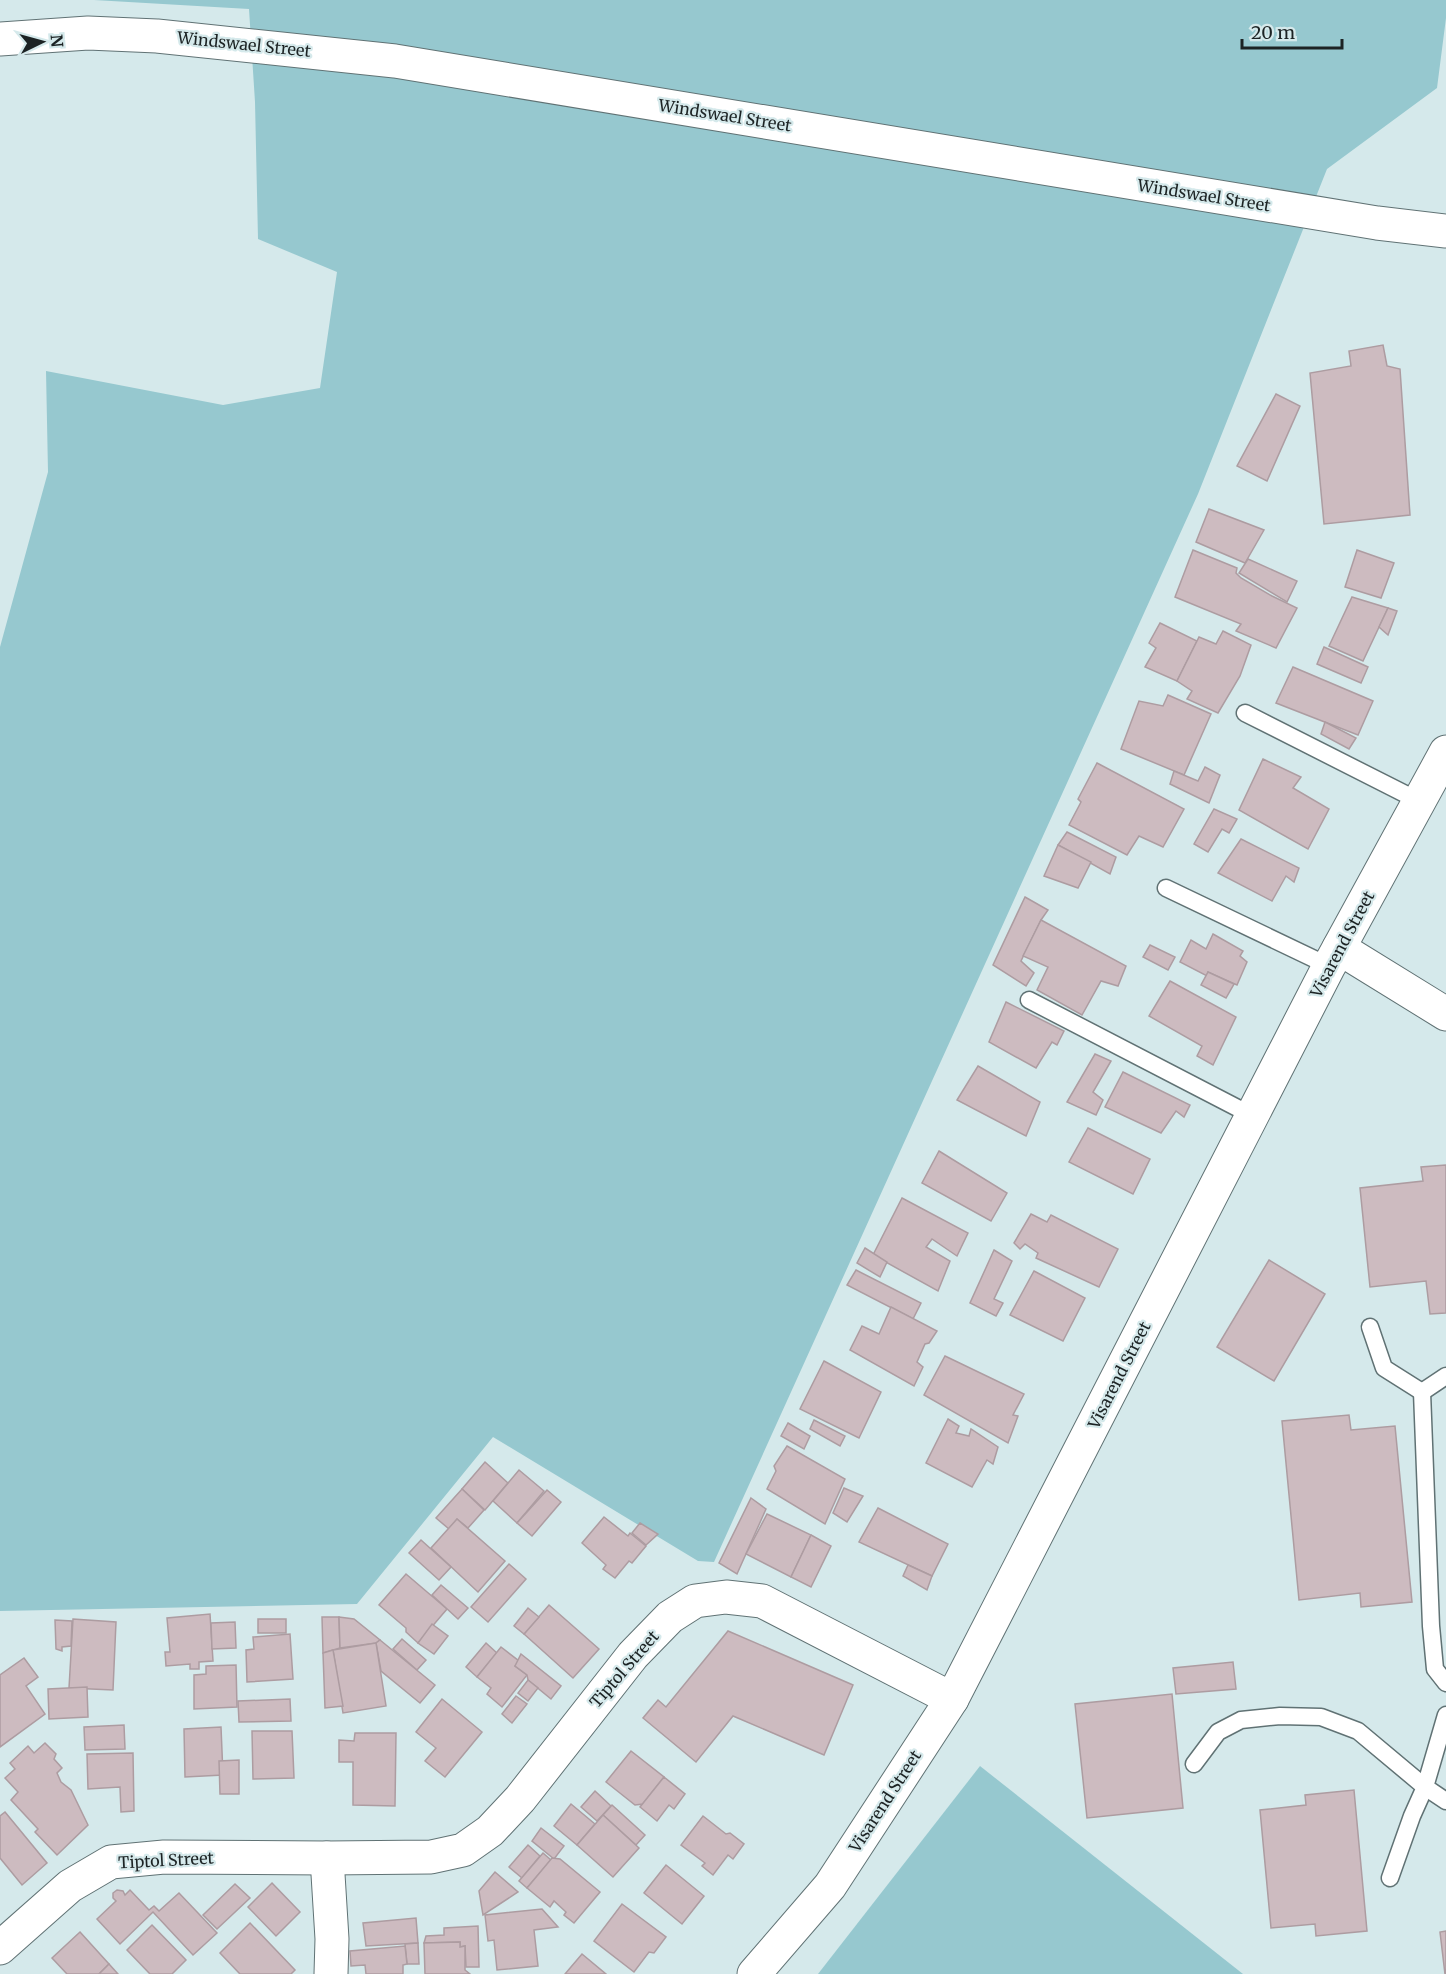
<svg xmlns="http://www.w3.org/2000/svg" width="1446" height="1974" font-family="Merriweather,serif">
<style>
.green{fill:#96c8cf}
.building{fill:#cdbbc0;stroke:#ad9ca1;stroke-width:1.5}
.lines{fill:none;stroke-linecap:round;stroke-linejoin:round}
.lane-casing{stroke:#607274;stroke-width:19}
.street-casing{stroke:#607274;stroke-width:35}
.lane{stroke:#fff;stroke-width:16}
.street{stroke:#fff;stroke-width:33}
.labels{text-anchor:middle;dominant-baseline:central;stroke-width:4.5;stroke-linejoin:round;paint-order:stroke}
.street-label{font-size:16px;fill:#1c2324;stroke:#d5e9eb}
</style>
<rect width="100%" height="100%" fill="#d5e9eb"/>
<g class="green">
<path d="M94,0H1446V18L1437,88L1327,169L1198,494L714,1562L698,1561L493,1437L357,1604L0,1611V647L48,472L46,371L223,405L320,388L337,272L258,239L255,102L249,9Z"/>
<path d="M980,1766L1243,1974H818Z"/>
</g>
<g class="building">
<path d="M1383,345L1387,366L1400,369L1410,515L1324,524L1310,373L1351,366L1349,351Z"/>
<path d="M1276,394L1300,406L1267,481L1237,466Z"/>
<path d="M1209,509L1264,530L1245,563L1196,542Z"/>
<path d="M1193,550L1237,568L1236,573L1241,578L1272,596L1297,608L1276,648L1236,631L1241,624L1175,597Z"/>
<path d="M1357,550L1394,563L1381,598L1345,587Z"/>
<path d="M1248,559L1297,581L1287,602L1239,573Z"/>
<path d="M1352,597L1388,608L1363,661L1329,646Z"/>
<path d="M1388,608L1397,611L1388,635L1379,627Z"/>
<path d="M1160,623L1197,641L1177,681L1145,667L1156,648L1149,643Z"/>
<path d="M1223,631L1251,645L1240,676L1218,713L1187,699L1192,691L1177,681L1199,637L1216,644Z"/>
<path d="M1324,647L1368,667L1361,683L1317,664Z"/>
<path d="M1293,667L1373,701L1358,735L1276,703Z"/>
<path d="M1168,695L1211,714L1184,775L1121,749L1139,701L1163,706Z"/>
<path d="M1325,722L1356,738L1349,749L1321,734Z"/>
<path d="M1263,759L1301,777L1293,788L1329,809L1308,849L1239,810Z"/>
<path d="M1097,763L1184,809L1163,847L1139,836L1127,855L1069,825L1081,802L1078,799Z"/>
<path d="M1205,767L1220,775L1209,803L1170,784L1174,771L1198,781Z"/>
<path d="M1214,809L1237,819L1229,833L1222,829L1208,852L1194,844Z"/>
<path d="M1067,832L1116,857L1110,874L1058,845Z"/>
<path d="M1241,839L1299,868L1294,882L1286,876L1272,901L1218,873Z"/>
<path d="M1058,845L1091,862L1078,888L1044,876Z"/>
<path d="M1025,897L1048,910L1041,920L1021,961L1034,973L1026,986L993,965Z"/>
<path d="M1041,920L1126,966L1118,986L1101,981L1082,1015L1037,990L1048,967L1023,956Z"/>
<path d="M1213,934L1243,951L1240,956L1247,962L1237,985L1208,972L1207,976L1180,962L1191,940L1206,949Z"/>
<path d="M1150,945L1175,957L1168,970L1143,957Z"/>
<path d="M1208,972L1234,984L1226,998L1201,985Z"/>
<path d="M1170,981L1236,1017L1213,1065L1197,1056L1202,1046L1149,1016Z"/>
<path d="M1006,1002L1064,1031L1057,1045L1052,1042L1036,1068L989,1042Z"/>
<path d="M1095,1054L1111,1061L1093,1092L1103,1100L1096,1115L1067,1102Z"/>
<path d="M978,1066L1040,1102L1026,1136L957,1100Z"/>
<path d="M1123,1072L1190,1105L1184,1117L1176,1111L1161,1133L1105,1107Z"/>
<path d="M1088,1128L1150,1159L1133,1194L1069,1162Z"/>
<path d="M939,1151L1007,1193L991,1221L922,1183Z"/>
<path d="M1446,1165V1313L1430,1314L1426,1281L1370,1287L1360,1188L1423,1181L1421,1167Z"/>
<path d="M902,1198L968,1233L957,1256L932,1239L926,1247L950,1261L938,1291L873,1255Z"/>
<path d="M1031,1214L1047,1222L1051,1215L1118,1249L1099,1287L1036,1258L1038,1253L1025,1244L1020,1249L1014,1243Z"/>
<path d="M865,1248L887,1262L880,1277L857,1263Z"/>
<path d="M994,1250L1012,1261L994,1299L1003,1303L996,1316L970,1303Z"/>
<path d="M1269,1260L1325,1294L1274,1381L1217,1347Z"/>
<path d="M856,1270L921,1303L913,1319L847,1285Z"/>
<path d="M1034,1271L1085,1298L1063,1341L1010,1315Z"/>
<path d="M891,1307L937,1331L929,1343L925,1344L917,1362L923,1367L914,1386L850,1350L862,1326L879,1334Z"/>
<path d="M945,1356L1024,1394L1013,1415L1018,1416L1008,1443L924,1395Z"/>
<path d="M824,1361L881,1392L859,1438L800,1409Z"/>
<path d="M1349,1415L1351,1430L1395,1426L1412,1602L1361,1607L1360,1593L1299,1600L1282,1421Z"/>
<path d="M948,1419L959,1426L956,1433L969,1436L971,1429L998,1447L993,1464L987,1460L972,1487L926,1463Z"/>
<path d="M814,1420L845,1436L840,1446L810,1429Z"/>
<path d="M788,1423L810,1436L804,1449L781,1436Z"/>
<path d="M787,1446L845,1479L825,1524L767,1489L776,1471L774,1466Z"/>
<path d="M485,1462L508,1483L485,1510L462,1489Z"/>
<path d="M519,1470L544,1491L517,1523L493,1501Z"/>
<path d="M844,1488L863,1496L847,1522L833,1513Z"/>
<path d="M462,1489L484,1510L468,1528L457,1519L449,1529L436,1518Z"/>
<path d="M547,1490L561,1502L532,1536L517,1523Z"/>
<path d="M751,1498L766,1509L737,1574L719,1563Z"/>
<path d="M878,1508L948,1544L932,1576L859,1542Z"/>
<path d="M767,1514L811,1535L791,1577L746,1554Z"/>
<path d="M604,1517L628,1536L630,1533L646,1546L632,1563L629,1561L615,1578L603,1569L606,1565L582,1543Z"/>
<path d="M457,1519L505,1561L478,1592L431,1548Z"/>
<path d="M640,1523L658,1534L646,1545L632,1533Z"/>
<path d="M811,1535L831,1546L811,1587L791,1577Z"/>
<path d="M421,1540L451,1567L439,1580L409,1553Z"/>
<path d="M509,1564L526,1579L488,1622L471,1607Z"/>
<path d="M908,1565L932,1576L927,1590L903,1576Z"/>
<path d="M406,1574L447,1609L418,1643L406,1632V1628L379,1605Z"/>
<path d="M441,1585L468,1608L458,1619L432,1595Z"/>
<path d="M549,1605L599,1649L573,1678L524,1634Z"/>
<path d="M528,1608L539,1617L524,1634L514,1626Z"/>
<path d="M210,1614L213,1661L199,1662V1669H190V1664L166,1666L165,1652H170L167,1618Z"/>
<path d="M322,1617H339L340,1648L323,1653Z"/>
<path d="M339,1617L354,1619L380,1640L376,1643L340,1648Z"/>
<path d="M73,1619L116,1622L113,1690L69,1688Z"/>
<rect x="258" y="1619" width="28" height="14"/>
<path d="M55,1620L72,1621L71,1646L62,1647V1651L56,1649Z"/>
<path d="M235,1622L236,1648L212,1649L211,1623Z"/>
<path d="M432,1624L448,1636L434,1654L418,1643Z"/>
<path d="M728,1631L853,1685L824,1755L733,1716L696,1762L643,1718L658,1700L666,1707Z"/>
<path d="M290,1634L293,1679L247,1682L246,1650L254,1649L253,1637Z"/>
<path d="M402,1639L426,1660L417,1670L393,1649Z"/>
<path d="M380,1640L435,1685L420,1703L381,1671L376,1643Z"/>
<path d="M376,1643L386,1706L343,1713L333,1650Z"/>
<path d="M486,1643L497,1653L477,1677L466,1667Z"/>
<path d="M501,1647L519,1661L515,1666L527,1675L502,1707L487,1694L491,1688L477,1677Z"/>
<path d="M333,1650L343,1706L325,1708L323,1653Z"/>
<path d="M521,1654L561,1686L551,1699L528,1680L527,1675L515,1666Z"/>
<path d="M24,1658L38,1677L26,1686L45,1714L0,1747V1675Z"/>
<path d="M1233,1662L1236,1689L1176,1694L1173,1668Z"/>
<path d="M236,1665L237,1707L194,1709V1675L206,1674V1666Z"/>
<path d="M528,1680L538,1688L528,1701L518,1693Z"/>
<path d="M87,1687L88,1717L49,1719L48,1689Z"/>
<path d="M1172,1694L1183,1808L1087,1818L1075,1704Z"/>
<path d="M516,1696L527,1704L512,1723L502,1714Z"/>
<path d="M290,1699L291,1721L239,1722L238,1701Z"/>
<path d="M442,1699L482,1732L445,1777L425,1761L436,1748L416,1732Z"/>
<path d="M124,1725L125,1749L85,1750L84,1727Z"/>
<path d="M221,1727L223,1775L185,1777L184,1729Z"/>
<path d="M252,1731H292L294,1778L253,1779Z"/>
<path d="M355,1733H396L395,1806L353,1805V1762H339V1740L354,1741Z"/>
<path d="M45,1743L56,1754L54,1759L62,1768L57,1773L61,1782L71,1790L88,1825L57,1855L35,1832L38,1829L11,1800L18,1792L5,1778L15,1769L10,1763L28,1746L34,1753Z"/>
<path d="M631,1751L664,1777L643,1804L635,1805L606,1782Z"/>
<path d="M133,1753L134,1811L121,1812L120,1787L88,1789L87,1754Z"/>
<path d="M239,1760V1794H220L219,1761Z"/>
<path d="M664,1777L685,1794L674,1809L669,1805L657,1821L640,1807Z"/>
<path d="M1354,1790L1367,1931L1316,1936L1315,1924L1271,1928L1260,1810L1306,1805L1305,1795Z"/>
<path d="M595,1791L611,1806L597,1821L581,1807Z"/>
<path d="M571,1804L595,1824L577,1845L554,1826Z"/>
<path d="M612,1805L645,1835L636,1845L603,1815Z"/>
<path d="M5,1812L47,1863L22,1885L0,1858V1816Z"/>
<path d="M603,1815L639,1848L613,1877L577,1845Z"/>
<path d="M703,1816L726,1834L730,1833L744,1844L733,1859L728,1855L713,1875L702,1866L705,1863L681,1845Z"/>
<path d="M541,1828L564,1846L554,1859L532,1841Z"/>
<path d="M528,1845L540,1856L522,1878L509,1867Z"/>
<path d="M543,1853L551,1860L527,1888L519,1881Z"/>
<path d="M552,1858L560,1859L600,1892L574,1923L564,1915L566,1912L554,1901L550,1907L527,1888Z"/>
<path d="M666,1865L704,1896L682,1924L644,1893Z"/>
<path d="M495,1872L518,1892L483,1915L479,1891Z"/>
<path d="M272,1883L300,1912L276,1936L248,1907Z"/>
<path d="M235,1884L250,1898L217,1929L203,1915Z"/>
<path d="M117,1890L123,1891L125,1895L130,1890L149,1910L154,1906L159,1911L179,1893L217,1933L193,1955L153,1912L120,1944L97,1919L116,1901L113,1898V1893Z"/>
<path d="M622,1904L666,1937L654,1953L649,1952L634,1972L594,1941Z"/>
<path d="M542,1909L558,1927L534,1930L538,1966L497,1970L494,1940L488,1941L485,1915Z"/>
<path d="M416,1918L418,1943L366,1946L363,1923Z"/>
<path d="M250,1923L295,1970L291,1974H240L220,1953Z"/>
<path d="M152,1925L186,1960L172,1974H150L127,1950Z"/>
<path d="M478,1926L479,1967H466L465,1946L460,1947V1942L424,1943L426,1936L444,1935V1928Z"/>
<path d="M1446,1931V1974H1445L1440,1932Z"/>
<path d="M80,1932L109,1964L99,1974H67L52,1958Z"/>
<path d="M460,1942V1947L465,1946V1970L470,1974H425L424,1943Z"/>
<path d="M418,1943L419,1964H407L405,1944Z"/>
<path d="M405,1946L407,1964L403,1965V1974H366L365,1965L351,1966L350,1951Z"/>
<path d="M582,1954L606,1974H565Z"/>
<path d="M109,1964L118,1974H99Z"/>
</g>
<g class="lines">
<g class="lane-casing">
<g id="lane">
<path d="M1245,713L1419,801"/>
<path d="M1166,888L1329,966"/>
<path d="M1029,1000L1253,1116"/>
<path d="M1370,1327L1384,1368L1422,1392"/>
<path d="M1422,1392L1431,1626L1435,1669L1446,1683"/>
<path d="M1422,1392L1446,1376"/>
<path d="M1446,1715L1425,1787L1446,1801"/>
<path d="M1194,1764L1218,1732L1241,1720L1280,1716L1321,1717L1358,1731L1425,1787L1412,1816L1390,1878"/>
</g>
</g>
<g class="street-casing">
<g id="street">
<path d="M0,39L88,33L157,36L395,61L1377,223L1446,231"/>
<path d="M1339,948L1446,1014"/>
<path d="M327,1858L332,1939L331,1974"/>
<path d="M0,1948L70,1886L111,1862L164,1857L327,1858L431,1857L463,1850L490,1831L520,1799L633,1655L670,1617L695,1601L726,1597L762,1601L952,1699"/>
<path d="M754,1974L830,1886L952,1699L1329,966L1446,752"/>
</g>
</g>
<use href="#lane" class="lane"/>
<use href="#street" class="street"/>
</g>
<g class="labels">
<g class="street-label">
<text transform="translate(244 44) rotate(6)">Windswael Street</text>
<text transform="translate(725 115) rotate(9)">Windswael Street</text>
<text transform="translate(1204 195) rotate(9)">Windswael Street</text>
<text transform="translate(1342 944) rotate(-62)">Visarend Street</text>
<text transform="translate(1119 1375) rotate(-63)">Visarend Street</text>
<text transform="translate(624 1669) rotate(-49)">Tiptol Street</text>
<text transform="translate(885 1801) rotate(-57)">Visarend Street</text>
<text transform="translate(166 1860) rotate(-3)">Tiptol Street</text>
</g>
</g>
<g transform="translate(42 42) rotate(85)" stroke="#d5e9eb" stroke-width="4.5" paint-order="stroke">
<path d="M0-4.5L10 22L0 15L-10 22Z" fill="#1c2324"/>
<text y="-9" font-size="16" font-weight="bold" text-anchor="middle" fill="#1c2324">N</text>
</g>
<path d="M1242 39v9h100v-9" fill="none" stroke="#1c2324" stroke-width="3"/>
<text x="1251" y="39" font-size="18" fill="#1c2324" stroke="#d5e9eb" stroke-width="4.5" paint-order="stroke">20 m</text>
</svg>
